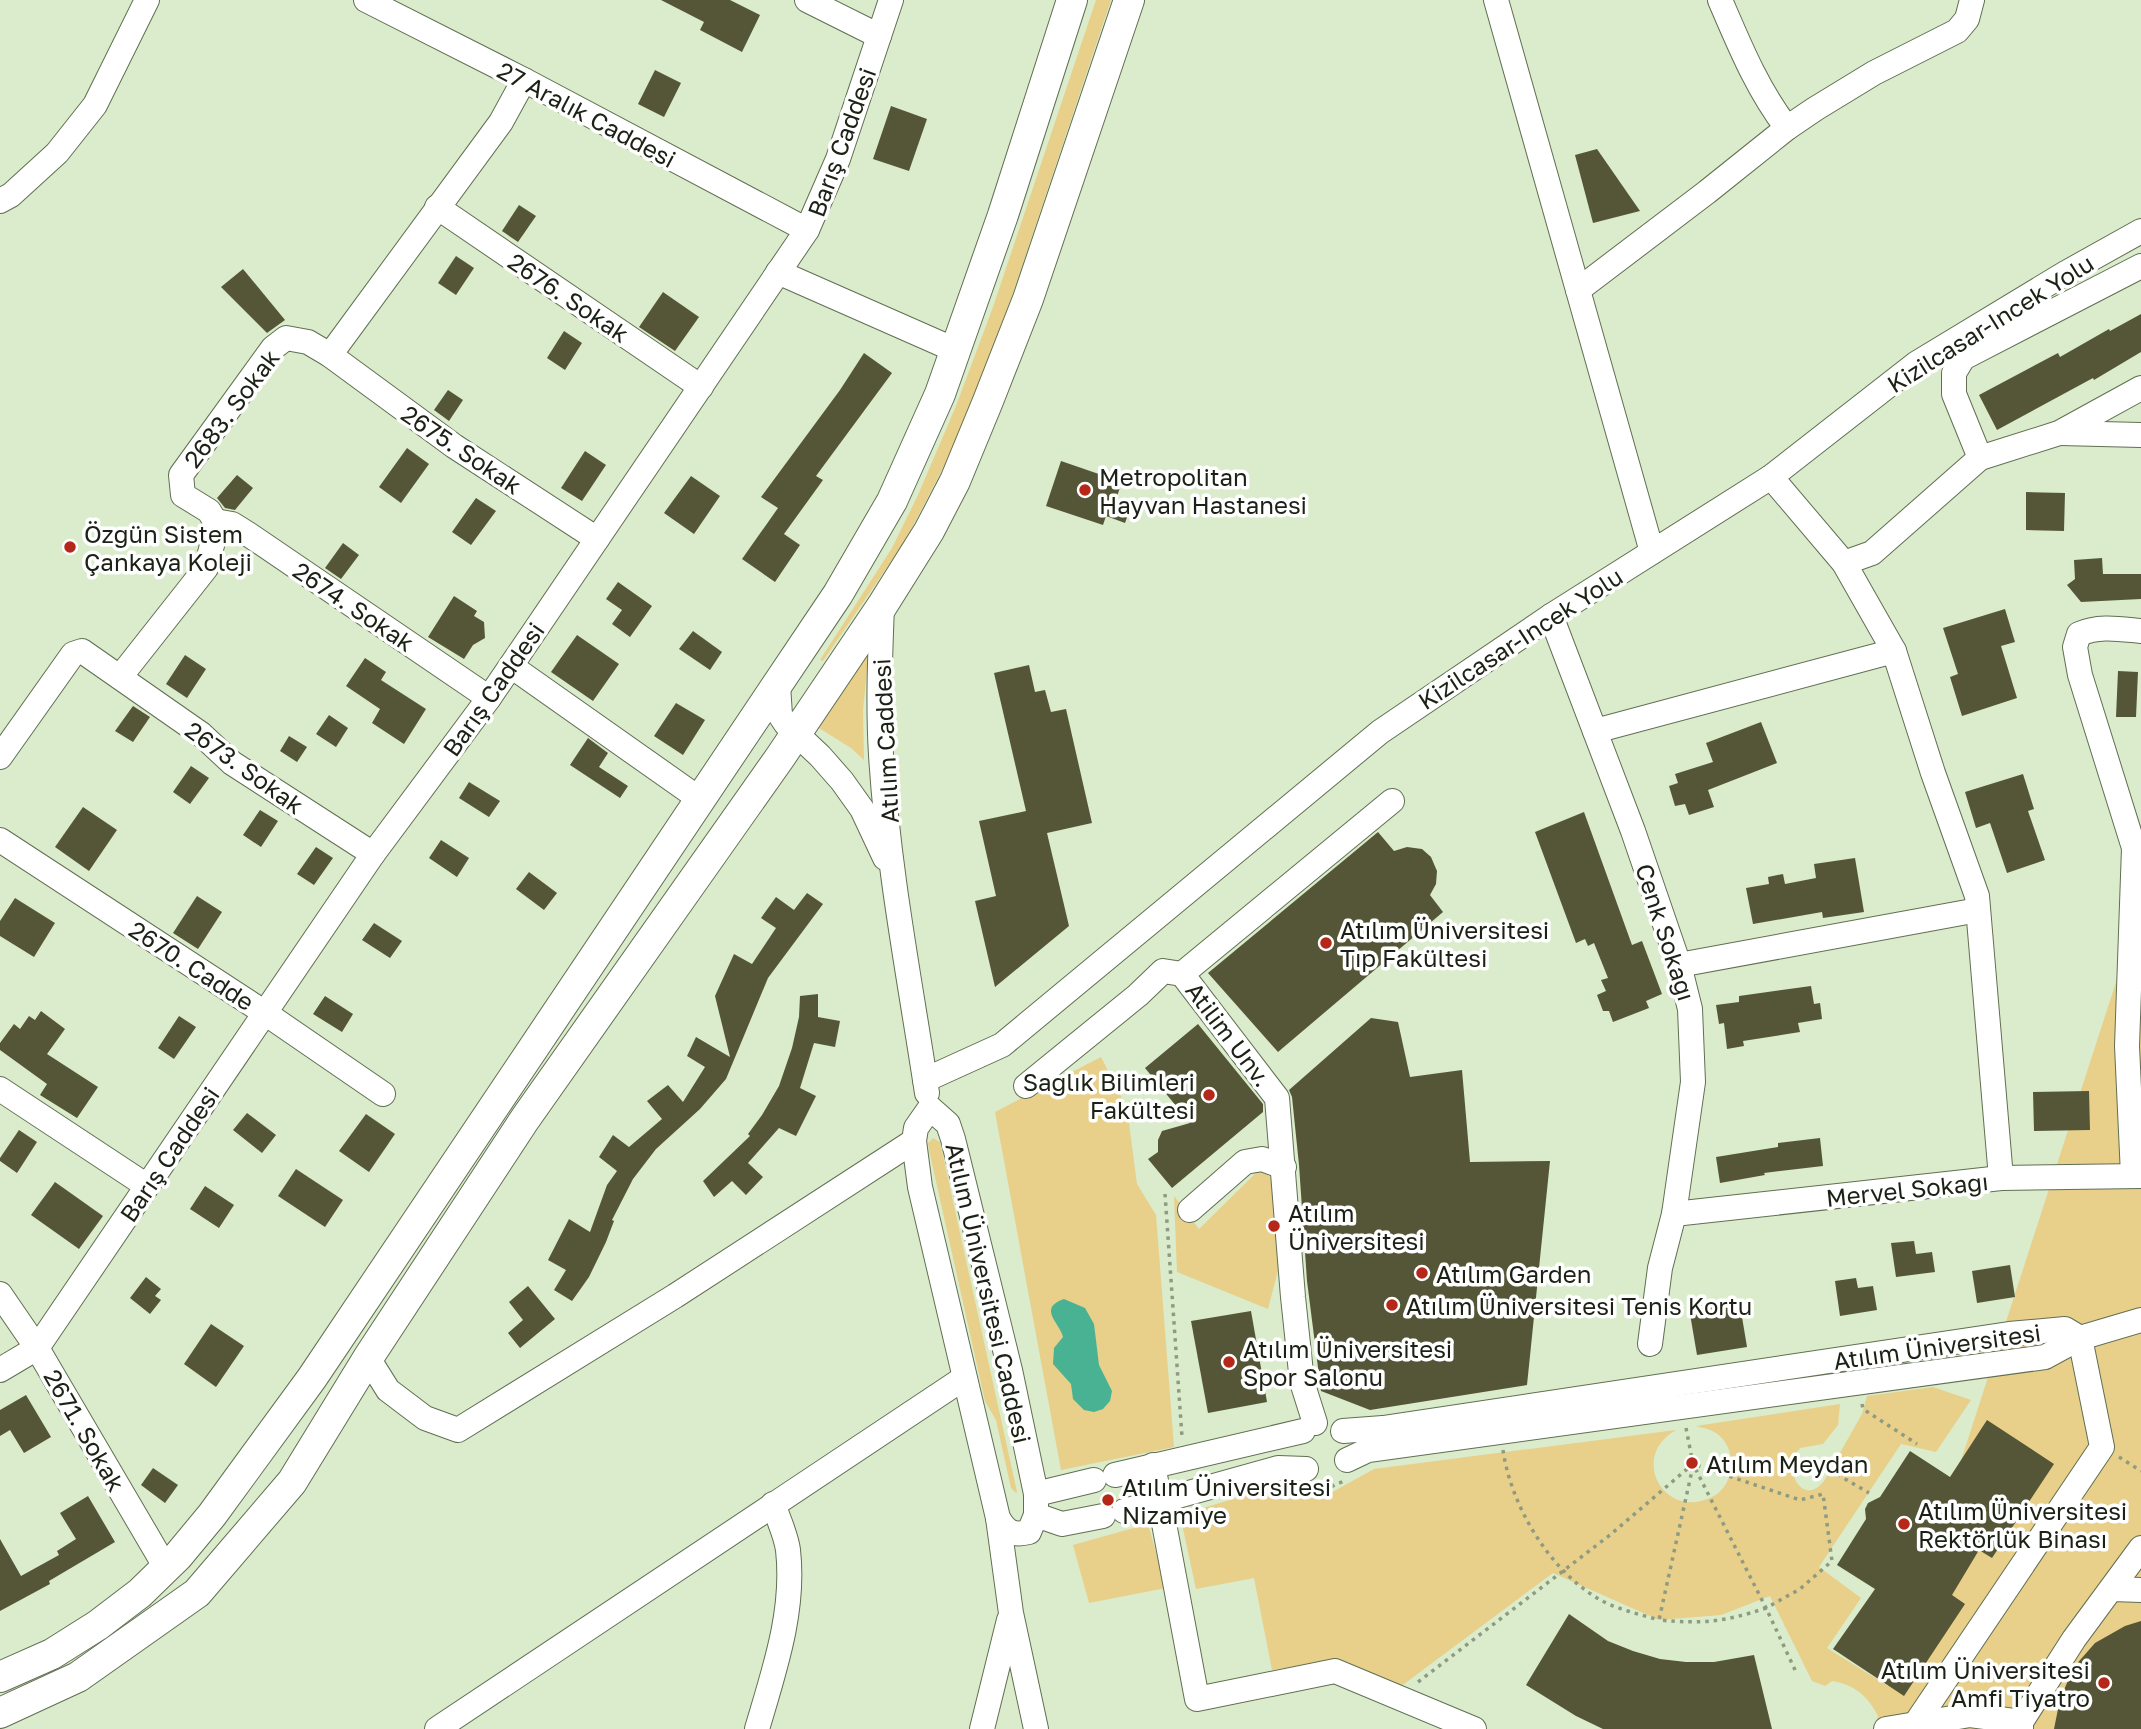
<svg xmlns="http://www.w3.org/2000/svg" width="2141" height="1729" font-family="'Golos Text',sans-serif">
<style>
.green{fill:#e8cf8a}
.water{fill:#49b293}
.building{fill:#555637}
.lines{fill:none;stroke-linecap:round;stroke-linejoin:round}
.minor-casing{stroke:#606f52;stroke-width:26}
.major-casing{stroke:#606f52;stroke-width:32}
.path{stroke:#8e9b82;stroke-width:3.5;stroke-dasharray:3.5 5;stroke-linecap:butt}
.minor{stroke:#fff;stroke-width:24}
.major{stroke:#fff;stroke-width:30}
.poi-dot{fill:#b52819;stroke:#fff;stroke-width:2.5}
.labels{text-anchor:middle;dominant-baseline:central;stroke-width:7;stroke-linejoin:round;paint-order:stroke}
.street-label{font-size:24px;fill:#1b2115;stroke:#fff}
.poi-label{font-size:24px;fill:#1b2115;stroke:#fff;text-anchor:start}
</style>
<rect width="100%" height="100%" fill="#daeccb"/>
<g class="green">
<path d="M1096,0H1111L1011,299L958,439L905,541L823,661L820,660L892,548L918,495L956,406L993,307Z"/>
<path d="M869,650L863,710L864,760L851,748L819,728Z"/>
<path d="M2141,905V1729H1874L1878,1716C1868,1696 1855,1685 1832,1681L1825,1686L1812,1681L1770,1596L1721,1615L1659,1620L1553,1573L1400,1687L1338,1660L1272,1670L1254,1578L1196,1589L1180,1515L1276,1486L1327,1495L1374,1469L1676,1430C1628,1457 1665,1521 1712,1497C1736,1485 1738,1448 1716,1433C1710,1429 1703,1428 1696,1426L1840,1404L1838,1425L1823,1444L1800,1448L1790,1462C1792,1482 1806,1503 1824,1481L1862,1414L1867,1396L1933,1387L1971,1400L1936,1452L1901,1444L1819,1567L1861,1598L1827,1648L1888,1686Z"/>
<path d="M1101,1057L1127,1108L1137,1184L1156,1215L1174,1447L1061,1470L995,1112Z"/>
<path d="M933,1138L940,1142L1017,1492L1016,1493L1011,1488L996,1420L985,1401L929,1150L928,1143Z"/>
<path d="M1262,1167L1275,1183L1282,1255L1268,1309L1177,1272L1174,1196L1199,1229Z"/>
<path d="M1148,1524L1166,1588L1089,1603L1073,1545Z"/>
</g>
<path class="water" d="M1064,1299L1085,1308L1094,1324L1099,1365L1112,1391L1110,1401L1103,1409L1094,1412L1084,1410L1073,1399L1071,1384L1053,1364L1054,1348L1063,1337C1060,1323 1037,1308 1064,1299Z"/>
<g class="building">
<path d="M661,0H730L760,15L742,52L700,30L704,22Z"/>
<path d="M655,70L681,83L664,117L638,104Z"/>
<path d="M891,106L927,119L909,171L873,159Z"/>
<path d="M1597,149L1640,211L1593,223L1575,155Z"/>
<path d="M519,205L536,216L518,242L502,231Z"/>
<path d="M456,256L474,268L456,295L438,283Z"/>
<path d="M243,269L285,320L267,333L221,287Z"/>
<path d="M663,292L699,317L675,351L639,327Z"/>
<path d="M2141,314V352L2094,380L2093,378L1997,430L1979,395L2058,353L2060,357L2109,329L2110,331Z"/>
<path d="M564,331L582,343L565,370L547,358Z"/>
<path d="M864,353L892,373L816,476L823,480L784,534L800,545L775,582L742,559L778,508L761,497L840,390Z"/>
<path d="M448,390L463,400L449,421L434,410Z"/>
<path d="M407,448L429,464L401,503L379,487Z"/>
<path d="M585,451L606,465L582,501L561,488Z"/>
<path d="M1061,461L1122,482L1116,499L1132,504L1125,523L1106,516L1103,525L1046,506Z"/>
<path d="M237,475L253,488L235,510L225,508L217,498Z"/>
<path d="M691,476L720,496L694,534L664,513Z"/>
<path d="M2026,492L2065,493L2064,531L2026,530Z"/>
<path d="M476,498L496,511L471,545L452,532Z"/>
<path d="M343,543L359,555L341,579L325,568Z"/>
<path d="M2102,558L2103,574H2141V599L2081,602L2067,585L2075,579L2074,560Z"/>
<path d="M618,582L652,606L630,637L612,624L622,610L606,599Z"/>
<path d="M454,596L477,611L474,616L484,622L485,638L473,645L464,659L428,637Z"/>
<path d="M2005,609L2015,642L2001,646L2017,698L1962,716L1950,677L1958,674L1943,628Z"/>
<path d="M693,631L722,652L710,670L679,649Z"/>
<path d="M577,635L619,664L593,701L551,672Z"/>
<path d="M185,655L206,669L187,698L166,684Z"/>
<path d="M365,658L386,672L381,680L426,709L404,744L372,723L380,709L346,686Z"/>
<path d="M1029,665L1035,692L1045,690L1051,712L1066,709L1092,823L1047,833L1069,926L995,987L975,901L996,896L979,821L1026,811L994,673Z"/>
<path d="M2118,671L2138,672L2136,717H2116Z"/>
<path d="M676,703L705,720L683,755L654,736Z"/>
<path d="M133,706L150,717L133,742L115,731Z"/>
<path d="M329,715L348,728L336,747L316,734Z"/>
<path d="M1761,722L1777,763L1708,790L1714,807L1689,815L1685,804L1675,806L1669,786L1678,783L1675,774L1713,762L1706,743Z"/>
<path d="M289,736L307,747L297,762L280,751Z"/>
<path d="M588,738L608,753L599,767L628,786L620,798L570,765Z"/>
<path d="M191,766L209,778L190,804L173,792Z"/>
<path d="M2023,774L2034,809L2028,811L2045,860L2007,873L1990,823L1976,828L1965,792Z"/>
<path d="M469,782L500,801L489,817L459,798Z"/>
<path d="M83,807L117,830L89,871L55,847Z"/>
<path d="M260,810L278,821L261,847L243,835Z"/>
<path d="M1584,812L1632,945L1642,941L1662,994L1646,1001L1649,1008L1613,1022L1609,1011H1603L1597,995L1606,991L1601,980L1608,978L1594,943L1588,946L1585,939L1576,943L1535,832Z"/>
<path d="M1378,832L1394,851L1407,847L1422,849L1431,857L1437,871L1436,884L1430,895L1443,912L1278,1052L1208,973Z"/>
<path d="M441,840L469,858L457,877L429,858Z"/>
<path d="M316,847L333,858L314,885L297,874Z"/>
<path d="M1855,858L1864,912L1823,918L1822,912L1753,924L1746,888L1769,884L1768,877L1783,874L1785,884L1816,878L1814,864Z"/>
<path d="M529,872L557,893L544,910L516,889Z"/>
<path d="M807,893L823,904L768,978L726,1079L700,1109L656,1149L633,1179L612,1220L614,1221L606,1242L589,1277L572,1301L554,1290L566,1270L548,1260L569,1219L590,1232L607,1185L617,1171L599,1157L613,1135L629,1147L662,1119L647,1101L668,1085L683,1102L705,1067L687,1056L696,1037L730,1057L715,996L734,954L752,964L776,928L761,918L776,897L794,910Z"/>
<path d="M197,896L222,912L198,949L173,933Z"/>
<path d="M15,898L55,923L34,957L0,936V921Z"/>
<path d="M374,923L402,941L390,958L362,940Z"/>
<path d="M1811,986L1814,1004L1820,1003L1822,1019L1798,1023L1800,1032L1743,1041L1744,1046L1727,1049L1724,1023L1719,1024L1716,1005L1739,1002V996Z"/>
<path d="M818,994V1017L840,1021L835,1047L814,1043L800,1088L816,1096L796,1136L779,1128L748,1163L763,1177L746,1195L732,1181L714,1197L703,1181L750,1136L748,1134L762,1115L779,1086L792,1048L799,1017L800,996Z"/>
<path d="M325,996L353,1014L342,1032L313,1014Z"/>
<path d="M41,1011L65,1029L47,1054L98,1087L77,1118L40,1095L47,1084L0,1050V1043L14,1024L20,1029L29,1016L35,1020Z"/>
<path d="M179,1016L196,1027L174,1059L158,1048Z"/>
<path d="M1371,1018L1398,1022L1410,1077L1462,1070L1470,1162L1550,1161L1527,1385L1370,1410L1321,1391L1307,1281L1299,1165L1292,1097L1289,1090Z"/>
<path d="M1198,1024L1263,1104V1112L1172,1188L1148,1159L1158,1152V1140L1162,1131L1190,1123L1145,1068Z"/>
<path d="M2089,1091L2090,1130L2034,1131L2033,1092Z"/>
<path d="M247,1113L276,1135L262,1153L233,1130Z"/>
<path d="M366,1114L395,1134L369,1172L339,1151Z"/>
<path d="M19,1130L37,1142L17,1173L0,1161V1158Z"/>
<path d="M1820,1138L1823,1166L1764,1173L1765,1175L1720,1183L1716,1157L1778,1147V1143Z"/>
<path d="M296,1169L343,1200L325,1227L278,1196Z"/>
<path d="M55,1182L103,1216L79,1249L31,1215Z"/>
<path d="M205,1186L234,1205L219,1228L190,1209Z"/>
<path d="M1914,1241L1916,1254L1932,1252L1935,1272L1896,1277L1891,1243Z"/>
<path d="M2010,1265L2015,1297L1977,1303L1972,1271Z"/>
<path d="M146,1277L161,1289L155,1296L161,1300L150,1314L130,1298Z"/>
<path d="M1856,1278L1858,1288L1873,1286L1877,1310L1840,1316L1835,1281Z"/>
<path d="M528,1286L555,1319L520,1348L508,1333L523,1320L509,1302Z"/>
<path d="M1739,1299L1747,1347L1697,1355L1689,1308Z"/>
<path d="M1251,1311L1267,1402L1208,1413L1191,1321Z"/>
<path d="M211,1324L244,1346L216,1387L184,1364Z"/>
<path d="M26,1395L51,1437L24,1453L10,1430L0,1436V1410Z"/>
<path d="M1987,1420L2054,1464L1992,1558L1979,1550L1952,1595L1965,1604L1904,1696L1833,1649L1875,1589L1837,1565L1866,1519L1865,1509L1868,1503L1880,1497L1910,1451L1950,1477Z"/>
<path d="M153,1468L178,1485L165,1503L141,1485Z"/>
<path d="M88,1496L115,1542L49,1581L50,1584L0,1611V1539L21,1576L59,1555L57,1551L76,1539L60,1513Z"/>
<path d="M1569,1614L1608,1641L1633,1651L1660,1659L1686,1662H1714L1754,1655L1772,1729H1603L1576,1716L1526,1685Z"/>
<path d="M2141,1621V1729H2054L2060,1699L2074,1667L2095,1643L2125,1626Z"/>
</g>
<g class="lines">
<g class="minor-casing">
<g id="minor">
<path d="M366,0L524,80L807,230"/>
<path d="M807,0L879,36"/>
<path d="M1496,0L1652,552"/>
<path d="M1720,0C1739,44 1757,89 1787,128"/>
<path d="M0,201L11,195L57,153L95,105L147,0"/>
<path d="M437,207L701,387"/>
<path d="M778,272L955,350"/>
<path d="M1578,290L1707,192L1787,128L1815,109L1874,73L1957,31L1967,19L1972,0"/>
<path d="M330,355L501,122L524,80"/>
<path d="M2060,433L2141,435"/>
<path d="M1980,458L1954,394V373L1963,358L2141,266"/>
<path d="M1771,477L1844,563L1894,651L1933,773L1977,896L2001,1178"/>
<path d="M215,521L232,524L248,534L489,698"/>
<path d="M1844,563L1872,553L1980,458L2059,433L2141,388"/>
<path d="M882,606C880,656 878,706 881,755C888,869 910,981 927,1093"/>
<path d="M1551,616L1633,831L1679,965L1690,1009L1693,1082L1674,1214L1660,1268L1650,1344"/>
<path d="M511,666L701,800"/>
<path d="M120,677L206,568L215,534V521L209,511L183,495L181,475L273,348L286,338L308,342L330,355L454,446L597,539"/>
<path d="M778,685L780,715L786,724L820,756L842,781L862,809L885,858"/>
<path d="M1595,731L1894,651"/>
<path d="M0,757L73,654L82,651L201,734L232,763L373,854"/>
<path d="M0,840L265,1013L383,1094"/>
<path d="M1679,965L1978,910"/>
<path d="M1182,974L1392,801"/>
<path d="M925,1080L1002,1045L1380,732L1551,616L1771,477L1917,363L2064,274L2141,231"/>
<path d="M1026,1086L1138,995L1163,971L1182,974L1277,1098L1293,1297L1302,1382L1315,1423"/>
<path d="M0,1089L147,1186"/>
<path d="M930,1108L948,1124L953,1139L1010,1370L1036,1494V1515L1029,1532C1013,1536 1006,1532 998,1518L920,1187L914,1141L916,1128Z"/>
<path d="M2133,1175L2127,1046L2134,848L2080,675L2075,647L2079,634C2099,625 2120,629 2141,631"/>
<path d="M1190,1210L1245,1162L1262,1159L1284,1167"/>
<path d="M1674,1214L2001,1178L2141,1176"/>
<path d="M0,1294L37,1348L166,1568"/>
<path d="M368,1358L388,1390L425,1418L458,1430L675,1296L914,1141"/>
<path d="M0,1370L37,1348L373,854L489,698L807,230L838,159L891,0"/>
<path d="M1343,1431L1383,1428L2009,1334L2065,1329L2080,1338"/>
<path d="M1347,1460L1368,1450L2045,1357L2080,1338L2141,1320"/>
<path d="M1153,1465L1197,1699L1335,1671L1474,1729"/>
<path d="M1115,1475L1303,1431"/>
<path d="M1036,1494L1094,1480"/>
<path d="M1124,1511L1278,1468L1306,1469"/>
<path d="M1036,1515L1062,1524L1103,1516"/>
<path d="M998,1518L1011,1613L1036,1729"/>
<path d="M2112,1589L2141,1590"/>
<path d="M1916,1723L2102,1447L2080,1338"/>
<path d="M437,1729L964,1378"/>
<path d="M757,1729C774,1671 795,1611 788,1550C786,1535 778,1518 773,1504"/>
<path d="M982,1729L1009,1620"/>
<path d="M1886,1729L1970,1715L2021,1722"/>
<path d="M2021,1729V1722L2074,1639L2141,1548"/>
</g>
</g>
<g class="major-casing">
<g id="major">
<path d="M0,1677L52,1654L98,1625L140,1593L178,1556L212,1515L312,1378L838,594L892,501L940,394L1003,215L1072,0"/>
<path d="M0,1713L78,1677L197,1593L292,1482L368,1358L525,1119L781,756L882,606L929,531L955,481L988,401L1028,299L1129,0"/>
</g>
</g>
<g class="path">
<path d="M1165,1194L1182,1437"/>
<path d="M1862,1404L1863,1409L1917,1444"/>
<path d="M1686,1428L1693,1464L1766,1608L1800,1589L1832,1561L1823,1494L1800,1500L1693,1464"/>
<path d="M1503,1450C1511,1506 1549,1569 1597,1598C1615,1609 1639,1614 1659,1620"/>
<path d="M2119,1457L2141,1471"/>
<path d="M1693,1466L1659,1620C1703,1624 1724,1622 1766,1608L1796,1672"/>
<path d="M1830,1470L1869,1493"/>
<path d="M1315,1487L1326,1489L1344,1481"/>
<path d="M1418,1682L1610,1535L1693,1464"/>
</g>
<use href="#minor" class="minor"/>
<use href="#major" class="major"/>
</g>
<g class="poi-dot">
<circle cx="1085" cy="490" r="7"/>
<circle cx="70" cy="547" r="7"/>
<circle cx="1326" cy="943" r="7"/>
<circle cx="1209" cy="1095" r="7"/>
<circle cx="1274" cy="1226" r="7"/>
<circle cx="1422" cy="1273" r="7"/>
<circle cx="1392" cy="1305" r="7"/>
<circle cx="1229" cy="1362" r="7"/>
<circle cx="1692" cy="1463" r="7"/>
<circle cx="1108" cy="1500" r="7"/>
<circle cx="1904" cy="1524" r="7"/>
<circle cx="2104" cy="1683" r="7"/>
</g>
<g class="labels">
<g class="street-label">
<text transform="translate(587 114) rotate(28)">27 Aralık Caddesi</text>
<text transform="translate(841 142) rotate(-70)">Barış Caddesi</text>
<text transform="translate(569 297) rotate(34)">2676. Sokak</text>
<text transform="translate(1990 323) rotate(-32)">Kizilcasar-Incek Yolu</text>
<text transform="translate(231 408) rotate(-53)">2683. Sokak</text>
<text transform="translate(462 449) rotate(34)">2675. Sokak</text>
<text transform="translate(354 606) rotate(34)">2674. Sokak</text>
<text transform="translate(1520 638) rotate(-33)">Kizilcasar-Incek Yolu</text>
<text transform="translate(493 689) rotate(-55)">Barış Caddesi</text>
<text transform="translate(885 741) rotate(-93)">Atılım Caddesi</text>
<text transform="translate(245 767) rotate(36)">2673. Sokak</text>
<text transform="translate(1666 932) rotate(72)">Cenk Sokağı</text>
<text transform="translate(192 965) rotate(33)">2670. Cadde</text>
<text transform="translate(1229 1034) rotate(53)">Atilim Unv.</text>
<text transform="translate(169 1154) rotate(-56)">Barış Caddesi</text>
<text transform="translate(1907 1189) rotate(-6)">Mervel Sokağı</text>
<text transform="translate(989 1293) rotate(77)">Atılım Üniversitesi Caddesi</text>
<text transform="translate(1937 1346) rotate(-8)">Atılım Üniversitesi</text>
<text transform="translate(85 1430) rotate(60)">2671. Sokak</text>
</g>
<g class="poi-label">
<text x="1099" y="476">Metropolitan<tspan x="1099" dy="28">Hayvan Hastanesi</tspan></text>
<text x="84" y="533">Özgün Sistem<tspan x="84" dy="28">Çankaya Koleji</tspan></text>
<text x="1340" y="929">Atılım Üniversitesi<tspan x="1340" dy="28">Tıp Fakültesi</tspan></text>
<text x="1195" y="1081" text-anchor="end">Sağlık Bilimleri<tspan x="1195" dy="28">Fakültesi</tspan></text>
<text x="1288" y="1212">Atılım<tspan x="1288" dy="28">Üniversitesi</tspan></text>
<text x="1436" y="1273">Atılım Garden</text>
<text x="1406" y="1305">Atılım Üniversitesi Tenis Kortu</text>
<text x="1243" y="1348">Atılım Üniversitesi<tspan x="1243" dy="28">Spor Salonu</tspan></text>
<text x="1706" y="1463">Atılım Meydan</text>
<text x="1122" y="1486">Atılım Üniversitesi<tspan x="1122" dy="28">Nizamiye</tspan></text>
<text x="1918" y="1510">Atılım Üniversitesi<tspan x="1918" dy="28">Rektörlük Binası</tspan></text>
<text x="2090" y="1669" text-anchor="end">Atılım Üniversitesi<tspan x="2090" dy="28">Amfi Tiyatro</tspan></text>
</g>
</g>
</svg>
